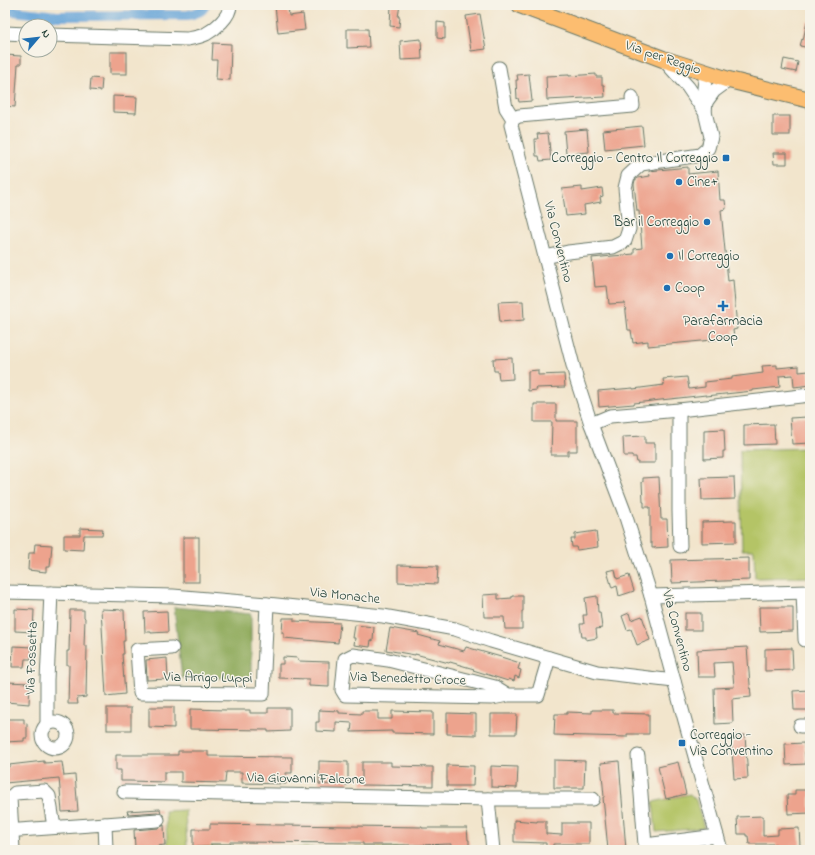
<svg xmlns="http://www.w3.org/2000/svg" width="815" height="855" font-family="'Indie Flower',sans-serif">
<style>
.green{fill:#b4c466;stroke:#6a804d}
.forest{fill:#8faa5b;stroke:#577448}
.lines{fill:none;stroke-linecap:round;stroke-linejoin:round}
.canal{stroke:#66a4d8;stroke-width:10}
.building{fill:#eda38d}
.minor-casing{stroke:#697869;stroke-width:15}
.major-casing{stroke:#697869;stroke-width:18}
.minor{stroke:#fff;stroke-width:13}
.major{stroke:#fcbd6f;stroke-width:16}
.poi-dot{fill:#1f6fb2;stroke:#f7f3e8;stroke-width:1.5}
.labels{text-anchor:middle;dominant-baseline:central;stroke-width:3;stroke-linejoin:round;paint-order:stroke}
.street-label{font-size:14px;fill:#1f3d34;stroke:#f7f3e8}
.poi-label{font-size:14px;fill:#1f3d34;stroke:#f7f3e8;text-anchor:start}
</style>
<rect width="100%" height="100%" fill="#f7f3e8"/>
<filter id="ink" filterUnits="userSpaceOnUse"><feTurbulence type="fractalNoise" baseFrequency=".025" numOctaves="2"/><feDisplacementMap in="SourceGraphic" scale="8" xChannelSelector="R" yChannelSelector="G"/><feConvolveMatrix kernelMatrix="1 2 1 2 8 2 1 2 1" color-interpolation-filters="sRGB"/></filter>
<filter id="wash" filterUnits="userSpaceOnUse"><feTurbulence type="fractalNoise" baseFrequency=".012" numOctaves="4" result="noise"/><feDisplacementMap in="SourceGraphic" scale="16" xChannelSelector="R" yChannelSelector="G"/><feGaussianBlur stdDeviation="0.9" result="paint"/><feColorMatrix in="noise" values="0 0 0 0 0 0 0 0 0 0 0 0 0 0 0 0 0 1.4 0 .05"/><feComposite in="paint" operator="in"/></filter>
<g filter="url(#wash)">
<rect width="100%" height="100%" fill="#f2e5cc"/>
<g class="green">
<path d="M810,448V577L755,578L754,550H742L740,450Z"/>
<path d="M690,794L696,800L704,828L656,832L653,802Z"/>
<path d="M185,810L187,847L449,848V850H168L165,811Z"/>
</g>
<path class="forest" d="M174,607L251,614V678H182Z"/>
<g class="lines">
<path class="canal" d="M5,10L57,16L188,15C195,13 202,13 205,5"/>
</g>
<g id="blocks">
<g class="building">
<path d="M288,5L289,16L303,14L305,30L278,33L275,6Z"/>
<path d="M391,5H400L398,17H400L399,27L390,26Z"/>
<path d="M480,14L486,49L471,51L466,16Z"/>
<path d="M437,22L445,23V39L437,38Z"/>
<path d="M807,22H810V48L800,46L802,39L803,40Z"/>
<path d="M347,29H368L369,47L347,48Z"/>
<path d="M421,39L422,59L401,60L400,41Z"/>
<path d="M213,43L231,44L230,80L216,79L217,60H212Z"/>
<rect x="110" y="52" width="17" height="22"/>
<path d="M5,55L21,56V64H18L15,107L5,106Z"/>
<path d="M784,59L798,62L796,72L782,69Z"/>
<path d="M529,74L532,101L519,102L518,98L517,99L516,80H518L517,75Z"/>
<path d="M596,74V77H602V85H604L605,97L547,100L546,76L569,75V76Z"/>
<path d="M91,78L102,79L101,91L90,90Z"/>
<path d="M113,96L137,97L136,113L113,112Z"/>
<rect x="773" y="116" width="17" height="19"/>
<path d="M642,126L644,145L605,149L603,130Z"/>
<path d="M587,129L589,152L566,154L564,131Z"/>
<path d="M548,133L551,160L540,161L539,156H536L535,139H538L537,134Z"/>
<path d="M773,153H787V164H774Z"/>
<path d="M688,167V174L718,171L720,200H725L726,209L721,210L728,281L733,280L737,329L733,330L734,338L648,346V341L633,343L631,330H628L625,303L609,304L607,286L595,287L592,258L634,254V249L642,248L639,211H637L634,184L635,180L638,178L650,176L649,171Z"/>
<path d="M582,187V191L602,188L603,196L600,197L601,202L584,205L585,214L566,216L562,189Z"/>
<path d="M523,301L524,320L500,322L498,302Z"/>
<path d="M512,358L513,379L499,380L498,371H494L493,359Z"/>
<path d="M777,365V368L799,366V372L809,371L810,385L794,387L793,375L779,376L780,387L753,390V391L706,396V395L634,403V404L599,407L598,391L633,388V389L664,385L663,379L687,377L689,389L705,387V382L732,379V377L763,373L762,366Z"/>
<path d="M538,370V375L564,374L565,387L536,388L537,390L528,391V371Z"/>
<path d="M534,404H556V421H577V451H568V455H551L552,422H534Z"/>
<path d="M807,417V420H810V443L792,444L790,418Z"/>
<path d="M774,424L775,444L744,445V425Z"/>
<path d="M724,429L725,451H723V458L704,459V430Z"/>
<path d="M645,436V443H655V463H637L636,457H632V456H624L623,437Z"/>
<path d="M659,477L661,519H667L668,547L652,548V543H650V507H644V502H643L642,482H643V478Z"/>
<path d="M734,477L735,499L702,500L701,478Z"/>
<path d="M731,521H736V542L702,543V522Z"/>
<path d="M80,528L103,529L102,535H84L83,550L64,549V535H80Z"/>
<path d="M596,531L598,547L577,550L576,547H572L571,539H575V534Z"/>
<rect x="183" y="537" width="16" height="45"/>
<path d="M35,544L52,545L50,567H46V572L28,570L29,553H34Z"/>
<path d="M749,558V580L672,583L671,560Z"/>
<path d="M398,565L438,566L437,584L398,582Z"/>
<path d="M615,569L617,579L629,575L634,591L619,596L617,586L612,588L607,571Z"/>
<path d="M498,594V599L512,598V596H523V611H522V629H505L504,617H484L483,595Z"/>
<path d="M597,596L598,612H600L602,628L596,629L597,638L586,640V637H582L580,624H584L583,615H587L585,598Z"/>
<path d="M759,607H793V631L760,632Z"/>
<path d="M15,609L34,610L33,632L15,631Z"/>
<path d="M101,609L124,610L125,641H123L124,654H122L125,694L106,696Z"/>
<path d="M70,610H84V617L85,618L84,646H87L86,697L77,698L78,704H68L69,665H67V651H69Z"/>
<path d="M167,611L168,632L151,633V632H145L144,612Z"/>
<path d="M629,613L631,620L642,616L650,640L637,645L631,629L627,630L622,616Z"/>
<rect x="685" y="613" width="16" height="17"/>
<path d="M283,618H294V621L340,623L338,643L284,638V633H282Z"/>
<path d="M355,625L374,627L373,641L371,640L370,647L354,645L355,638H353Z"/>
<path d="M390,628L419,633L418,635L440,641L439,644L464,651L466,647L501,657L520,663L518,669L521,670L519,678L515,676L514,681L509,679L508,681L473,670L474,669L450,662L449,663L415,654V655L386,650Z"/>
<path d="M13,646L32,647L31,659H25L24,667H12Z"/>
<path d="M747,647L751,697L732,699L733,723L715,724L714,688L734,687L732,662L714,663L715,677H698L697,650Z"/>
<path d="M792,648L793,670L765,671V649Z"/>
<path d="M283,657L298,658V661L329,662V687L309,686V679L279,678V664H283Z"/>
<path d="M167,658L168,679L147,680L146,660Z"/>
<path d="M7,682L30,683L29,704L6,702Z"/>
<path d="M810,690V710H794L793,691Z"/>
<path d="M149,707H174V728L149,727Z"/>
<rect x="107" y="708" width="24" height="22"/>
<path d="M268,708H290V731L268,732V730L190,729V709L227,710H250V713H268Z"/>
<path d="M319,710L339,711V713L362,714V711H378V719H392V711L433,712V734L392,733V731L351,732L352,723L336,722V732L316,731V722H319Z"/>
<path d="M592,710H613V713L649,714V734H627V737L554,735L555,714H567V712L592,713Z"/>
<path d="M447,713L476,714V735L447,734Z"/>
<path d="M491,714H517L516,734H491Z"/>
<path d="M5,719H24V724L27,723V738H24V741L5,742Z"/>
<path d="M745,735L748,778L734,779L731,736Z"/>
<path d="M804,743L806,764L786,765L785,744Z"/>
<path d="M178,751H208V756L292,757V773H286V784L242,783V772H226L225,783L181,782V772H164V782L130,781H121V770H116V755H178Z"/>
<path d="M554,760L585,761L584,788H554Z"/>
<path d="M44,761V763L62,762L64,776L75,775L78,811L62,812L59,778L5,783V767H9V765Z"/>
<path d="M319,761L348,762V785L319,784Z"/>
<path d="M619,761L626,850H608L603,797H604L601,763Z"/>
<path d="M362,762H391V766L433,767V786L362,785Z"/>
<path d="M678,762L686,794L666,799L658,767Z"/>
<path d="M447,765L474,766L473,786H447Z"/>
<path d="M491,766L518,767L517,788L491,787Z"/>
<path d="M795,790H810V813L788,814L787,795H795Z"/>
<path d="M160,809L161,813L157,812L128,814L127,811Z"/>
<path d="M763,816V836L778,835V829L799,828L800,846H795V848H776V844H749L748,836H746V834H738L737,817Z"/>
<path d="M514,820L537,822V821H546V834L562,835V823H589V844H553V850L546,849V843L514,842Z"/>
<path d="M210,824L422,827V828H467L468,840H469V848H466V850H452V846H451V844L422,845H363V843L230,842V844H211V847H193V829H210Z"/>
<path d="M164,825L165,845L157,846L156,850H136V848H135L134,830L159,828Z"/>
</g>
</g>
</g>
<g filter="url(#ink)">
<use href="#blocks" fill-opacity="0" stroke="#697869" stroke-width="1"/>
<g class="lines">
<g class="minor-casing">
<g id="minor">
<path d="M5,33L26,34"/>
<path d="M50,35L187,39C193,38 200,37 206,34C215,29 230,17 230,5"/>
<path d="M499,68L506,108L513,119L511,125L577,381L591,424L624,511L651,596L674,681L721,850"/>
<path d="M706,73L704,88L706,102"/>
<path d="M705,112L706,102L714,91L729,80"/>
<path d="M513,119L519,116L633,106L632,97"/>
<path d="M545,257L568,252L613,247L625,241L629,229L625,188L628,176L641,164L700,155L708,148L711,137L705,112L688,87L663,59"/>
<path d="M679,410V511L680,546"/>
<path d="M591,424L610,416L679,410L810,395"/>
<path d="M5,592L173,596L267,604L383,616L455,629L491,641L597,672L674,681"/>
<path d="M803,593L805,640"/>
<path d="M651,596L810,592"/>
<path d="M172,648L137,650L140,693L263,694L267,604"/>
<path d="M508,695L495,687L388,660L353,655L345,659L342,690L345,695L492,698L508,695H538L549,658"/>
<circle cx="55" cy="735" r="13"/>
<path d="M47,725V680L51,593"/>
<path d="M800,726H810"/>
<path d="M638,756L645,845L717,836"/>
<path d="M124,792L488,799H593"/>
<path d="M488,799L493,850"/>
<path d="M105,824L158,820"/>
<path d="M5,831L105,824L106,850"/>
<path d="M13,850L10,798L15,793L44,791L49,796L54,827"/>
</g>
</g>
<g class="major-casing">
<path id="major" d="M520,5L663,59L698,70L729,80L810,100"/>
</g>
<use href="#minor" class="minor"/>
<use href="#major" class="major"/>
</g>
</g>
<g class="poi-dot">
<rect x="722" y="154" width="8" height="8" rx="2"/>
<circle cx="679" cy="182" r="4"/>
<circle cx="707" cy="222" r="4"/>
<circle cx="670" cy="256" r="4"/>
<circle cx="667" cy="288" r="4"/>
<path d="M721 300h4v4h4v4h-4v4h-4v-4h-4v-4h4z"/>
<rect x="678" y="739" width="8" height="8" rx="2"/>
</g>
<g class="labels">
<g class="street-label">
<text transform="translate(663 58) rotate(19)">Via per Reggio</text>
<text transform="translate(558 242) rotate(76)">Via Conventino</text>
<text transform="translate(345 596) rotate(6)">Via Monache</text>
<text transform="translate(677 631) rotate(75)">Via Conventino</text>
<text transform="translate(32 658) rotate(-88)">Via Fossetta</text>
<text transform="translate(208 678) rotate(1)">Via Arrigo Luppi</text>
<text transform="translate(408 679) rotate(2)">Via Benedetto Croce</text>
<text transform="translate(306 779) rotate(1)">Via Giovanni Falcone</text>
</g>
<g class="poi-label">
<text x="718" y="158" text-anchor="end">Correggio - Centro Il Correggio</text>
<text x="687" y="182">Cine+</text>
<text x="699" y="222" text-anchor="end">Bar il Correggio</text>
<text x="678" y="256">Il Correggio</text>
<text x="675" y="288">Coop</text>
<text x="723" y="321" text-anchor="middle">Parafarmacia<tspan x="723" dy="16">Coop</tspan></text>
<text x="690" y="735">Correggio -<tspan x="690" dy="16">Via Conventino</tspan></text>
</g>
</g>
<rect width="815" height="855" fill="none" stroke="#f7f3e8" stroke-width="20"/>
<g transform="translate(38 38) rotate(62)"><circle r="19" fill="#f7f3e8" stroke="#a1aaa0"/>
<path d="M0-3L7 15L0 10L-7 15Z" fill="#1f6fb2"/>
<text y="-6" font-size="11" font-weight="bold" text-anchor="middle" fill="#1f3d34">N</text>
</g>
</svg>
